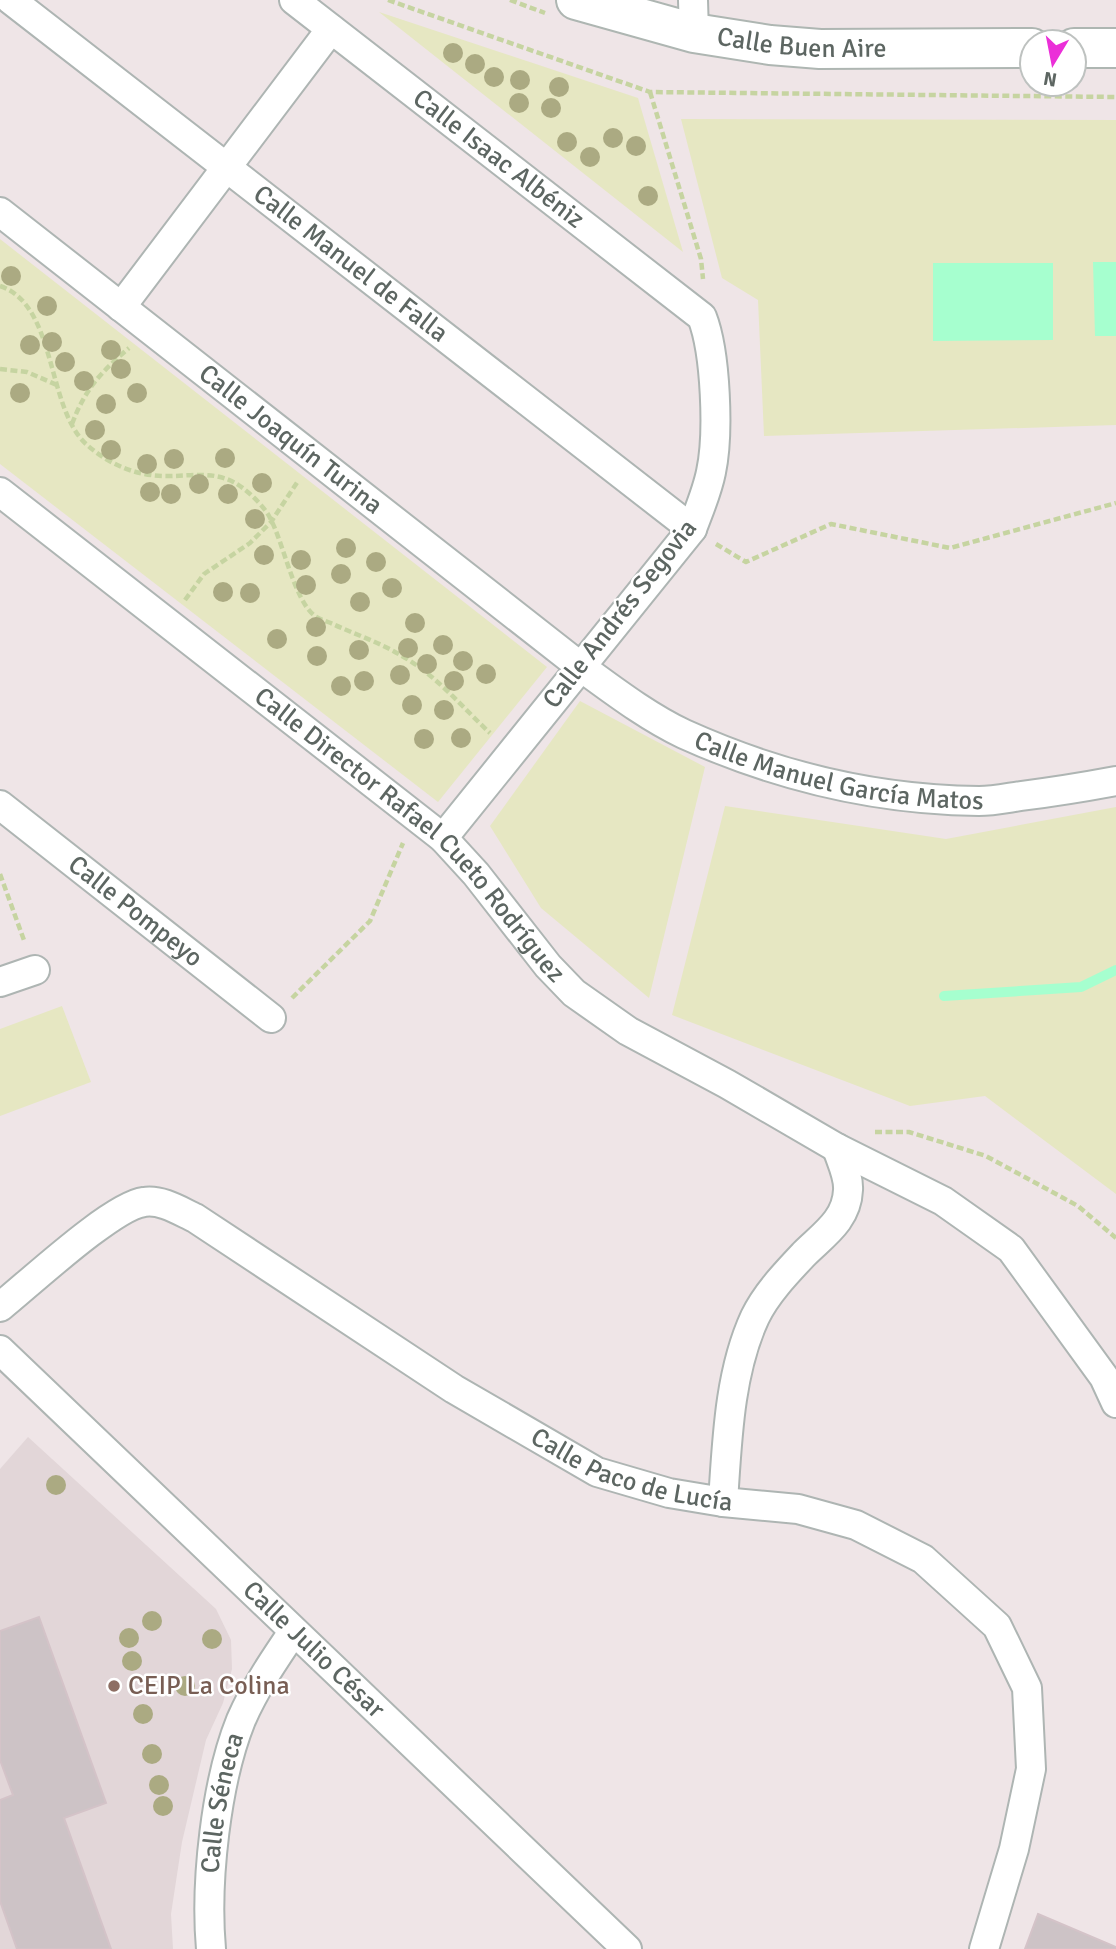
<svg xmlns="http://www.w3.org/2000/svg" width="1116" height="1949" font-family="Signika,sans-serif">
<style>
.education{fill:#e2d6d8}
.green{fill:#e6e7c2}
.water{fill:#a6ffcf}
.lines{fill:none;stroke-linecap:round;stroke-linejoin:round}
.stream{stroke:#a6ffcf;stroke-width:10}
.building{fill:#cdc3c6;stroke:#d4c3c8;stroke-width:2}
.street-casing{stroke:#aeb5b3;stroke-width:32}
.secondary-casing{stroke:#aeb6b2;stroke-width:42}
.path{stroke:#c6d4a1;stroke-width:4.5;stroke-dasharray:7 3.5;stroke-linecap:butt}
.street{stroke:#fff;stroke-width:28}
.secondary{stroke:#fff;stroke-width:38}
.tree{fill:#abaa82}
.education-dot{fill:#8d6e63;stroke:#fff;stroke-width:2.5}
.labels{text-anchor:middle;dominant-baseline:central;stroke-width:5;stroke-linejoin:round;paint-order:stroke}
.street-label{font-size:26px;fill:#5d6662;stroke:#fff}
.education-label{font-size:26px;fill:#785e54;stroke:#fff;text-anchor:start}
</style>
<rect width="100%" height="100%" fill="#efe5e7"/>
<path class="education" d="M28,1437L216,1609L231,1640L232,1669L223,1703L206,1740L182,1842L171,1914L173,1949H0V1469Z"/>
<g class="green">
<path d="M379,12L638,98L683,252Z"/>
<path d="M681,119L1116,120V425L764,436L758,300L722,278Z"/>
<path d="M0,239L547,667L438,802L0,464Z"/>
<path d="M580,701L705,767L649,998L541,908L490,826Z"/>
<path d="M725,806L946,839L1116,807V1194L985,1096L910,1106L672,1015Z"/>
<path d="M62,1006L91,1082L0,1116V1029Z"/>
</g>
<g class="water">
<path d="M1093,262H1116V336H1095Z"/>
<path d="M933,263H1053V340L933,341Z"/>
</g>
<g class="lines">
<path class="stream" d="M944,996L1081,987L1116,970"/>
</g>
<g class="building">
<path d="M39,1617L106,1803L64,1818L111,1949H17L0,1901V1800L13,1795L0,1760V1631Z"/>
<path d="M1038,1914L1116,1947V1949H1025Z"/>
</g>
<g class="lines">
<g class="street-casing">
<g id="street">
<path id="s1" d="M11,0L692,529"/>
<path id="s2" d="M294,0L702,317C716,353 719,435 711,472C707,492 699,510 692,529L443,838"/>
<path d="M693,0L694,33"/>
<path id="s3" d="M0,212L581,667C614,691 648,717 684,734C777,776 877,800 979,801C993,801 1007,798 1021,796C1053,792 1084,787 1116,781"/>
<path d="M121,307L331,29"/>
<path id="s4" d="M0,492L443,838L476,874L548,966L574,993L628,1031L727,1084L837,1148L943,1201L1011,1249L1104,1377L1116,1403"/>
<path id="s5" d="M0,805L271,1018"/>
<path d="M0,982L35,970"/>
<path id="s6" d="M0,1307C29,1284 112,1206 144,1202C161,1199 180,1211 195,1218L454,1389L597,1472L669,1493L723,1502L798,1509L856,1525L923,1559L997,1626L1027,1688L1031,1769L1014,1849L984,1949"/>
<path id="s7" d="M0,1350L627,1949"/>
<path d="M723,1502C727,1442 729,1373 755,1317C766,1294 786,1273 804,1254C823,1235 847,1220 848,1190C849,1176 841,1161 837,1148"/>
<path id="s8" d="M211,1949C205,1882 216,1782 241,1720C255,1688 274,1660 293,1632"/>
</g>
</g>
<g class="secondary-casing">
<g id="secondary">
<path id="s9" d="M576,0L694,33L770,45L820,49L1032,48"/>
<path d="M1074,48H1116"/>
</g>
</g>
<g class="path">
<path d="M388,0L650,92L1116,97"/>
<path d="M510,0L545,13"/>
<path d="M650,92L701,259L703,279"/>
<path d="M0,286C57,305 46,407 86,444C107,463 133,475 162,476C192,477 218,468 244,489C252,495 264,507 269,516C283,540 294,601 315,616C321,620 329,622 335,625C357,635 381,643 402,656C436,675 462,707 490,733"/>
<path d="M0,369L27,372L57,385"/>
<path d="M72,424C85,389 101,372 129,348"/>
<path d="M716,544L746,562L831,524L950,548L1116,503"/>
<path d="M185,600L204,574L250,543L271,522L298,481"/>
<path d="M0,874L25,943"/>
<path d="M292,998L370,921L403,843"/>
<path d="M875,1132H909L986,1156L1078,1206L1116,1238"/>
</g>
<use href="#street" class="street"/>
<use href="#secondary" class="secondary"/>
</g>
<g class="tree">
<circle cx="453" cy="53" r="10"/>
<circle cx="475" cy="64" r="10"/>
<circle cx="494" cy="77" r="10"/>
<circle cx="520" cy="80" r="10"/>
<circle cx="559" cy="87" r="10"/>
<circle cx="519" cy="103" r="10"/>
<circle cx="551" cy="108" r="10"/>
<circle cx="613" cy="138" r="10"/>
<circle cx="567" cy="142" r="10"/>
<circle cx="636" cy="146" r="10"/>
<circle cx="590" cy="157" r="10"/>
<circle cx="648" cy="196" r="10"/>
<circle cx="11" cy="276" r="10"/>
<circle cx="47" cy="306" r="10"/>
<circle cx="52" cy="342" r="10"/>
<circle cx="30" cy="345" r="10"/>
<circle cx="111" cy="350" r="10"/>
<circle cx="65" cy="362" r="10"/>
<circle cx="121" cy="369" r="10"/>
<circle cx="84" cy="381" r="10"/>
<circle cx="20" cy="393" r="10"/>
<circle cx="137" cy="393" r="10"/>
<circle cx="106" cy="404" r="10"/>
<circle cx="95" cy="430" r="10"/>
<circle cx="111" cy="450" r="10"/>
<circle cx="225" cy="458" r="10"/>
<circle cx="174" cy="459" r="10"/>
<circle cx="147" cy="464" r="10"/>
<circle cx="262" cy="483" r="10"/>
<circle cx="199" cy="484" r="10"/>
<circle cx="150" cy="492" r="10"/>
<circle cx="171" cy="494" r="10"/>
<circle cx="228" cy="494" r="10"/>
<circle cx="255" cy="519" r="10"/>
<circle cx="346" cy="548" r="10"/>
<circle cx="264" cy="555" r="10"/>
<circle cx="301" cy="560" r="10"/>
<circle cx="376" cy="562" r="10"/>
<circle cx="341" cy="574" r="10"/>
<circle cx="306" cy="585" r="10"/>
<circle cx="392" cy="588" r="10"/>
<circle cx="223" cy="592" r="10"/>
<circle cx="250" cy="593" r="10"/>
<circle cx="360" cy="602" r="10"/>
<circle cx="415" cy="623" r="10"/>
<circle cx="316" cy="627" r="10"/>
<circle cx="277" cy="639" r="10"/>
<circle cx="443" cy="645" r="10"/>
<circle cx="408" cy="648" r="10"/>
<circle cx="359" cy="650" r="10"/>
<circle cx="317" cy="656" r="10"/>
<circle cx="463" cy="661" r="10"/>
<circle cx="427" cy="664" r="10"/>
<circle cx="486" cy="674" r="10"/>
<circle cx="400" cy="675" r="10"/>
<circle cx="364" cy="681" r="10"/>
<circle cx="454" cy="681" r="10"/>
<circle cx="341" cy="686" r="10"/>
<circle cx="412" cy="705" r="10"/>
<circle cx="444" cy="710" r="10"/>
<circle cx="461" cy="738" r="10"/>
<circle cx="424" cy="739" r="10"/>
<circle cx="56" cy="1485" r="10"/>
<circle cx="152" cy="1621" r="10"/>
<circle cx="129" cy="1638" r="10"/>
<circle cx="212" cy="1639" r="10"/>
<circle cx="132" cy="1661" r="10"/>
<circle cx="185" cy="1686" r="10"/>
<circle cx="143" cy="1714" r="10"/>
<circle cx="152" cy="1754" r="10"/>
<circle cx="159" cy="1785" r="10"/>
<circle cx="163" cy="1806" r="10"/>
</g>
<circle class="education-dot" cx="114" cy="1686" r="7"/>
<g class="labels">
<g class="street-label">
<text stroke="none"><textPath href="#s9" startOffset="231">Calle Buen Aire</textPath></text>
<text stroke="none"><textPath href="#s2" startOffset="259">Calle Isaac Albéniz</textPath></text>
<text stroke="none"><textPath href="#s1" startOffset="430">Calle Manuel de Falla</textPath></text>
<text stroke="none"><textPath href="#s3" startOffset="369">Calle Joaquín Turina</textPath></text>
<text transform="translate(620 614) rotate(-52)">Calle Andrés Segovia</text>
<text stroke="none"><textPath href="#s3" startOffset="1022">Calle Manuel García Matos</textPath></text>
<text stroke="none"><textPath href="#s4" startOffset="536">Calle Director Rafael Cueto Rodríguez</textPath></text>
<text stroke="none"><textPath href="#s5" startOffset="172">Calle Pompeyo</textPath></text>
<text stroke="none"><textPath href="#s6" startOffset="742">Calle Paco de Lucía</textPath></text>
<text stroke="none"><textPath href="#s7" startOffset="434">Calle Julio César</textPath></text>
<text stroke="none"><textPath href="#s8" startOffset="147">Calle Séneca</textPath></text>
</g>
<g class="education-label">
<text x="128" y="1686">CEIP La Colina</text>
</g>
</g>
<g transform="translate(1053 63) rotate(190)"><circle r="33" fill="#ffffff" stroke="#bec2c0" stroke-width="2"/>
<path d="M0-5L12 26L0 18L-12 26Z" fill="#eb2fd8"/>
<text y="-10" font-size="19" font-weight="bold" text-anchor="middle" fill="#5d6662">N</text>
</g>
</svg>
